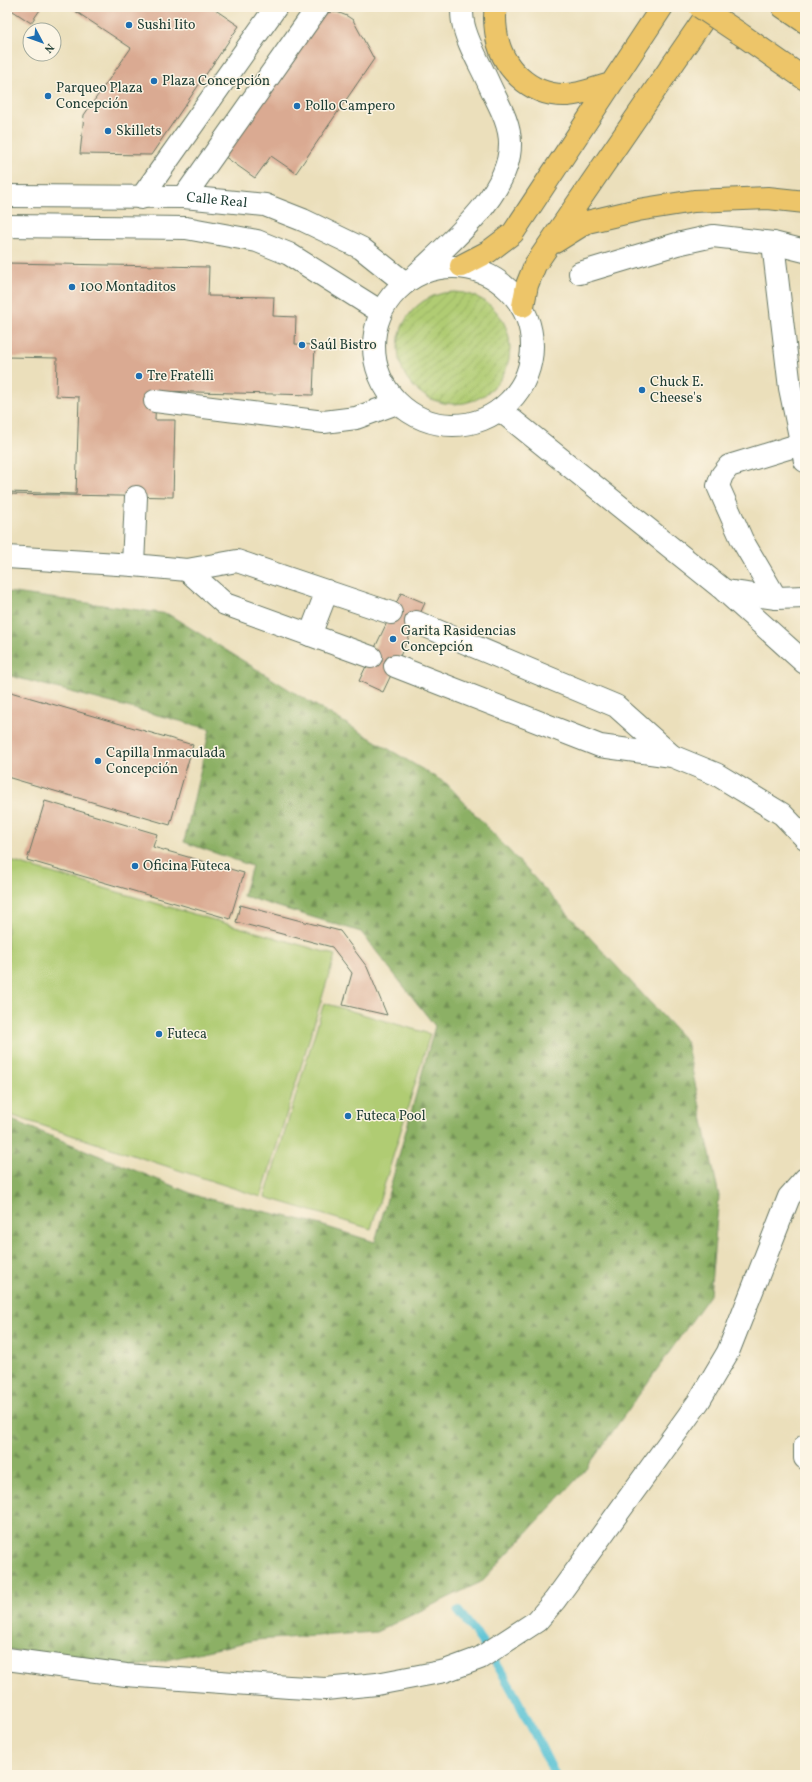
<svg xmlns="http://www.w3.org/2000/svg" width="812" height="1782" font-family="Vollkorn,serif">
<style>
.grass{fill:#b0cc73;stroke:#688454}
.forest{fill:url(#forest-firs);stroke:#56764c}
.garden{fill:url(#garden-furrows);stroke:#688454}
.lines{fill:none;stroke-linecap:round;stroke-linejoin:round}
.stream{stroke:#59c2d5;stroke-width:9}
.building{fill:#daaa92}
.minor-casing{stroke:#667663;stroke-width:24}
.highway-casing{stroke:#667663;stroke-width:24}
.minor{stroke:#fff;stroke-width:22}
.highway{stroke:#edc569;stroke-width:22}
.highway-bridge-casing{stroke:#667663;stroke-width:24;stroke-linecap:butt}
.highway-bridge{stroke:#edc569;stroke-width:22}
.poi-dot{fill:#1f6fb2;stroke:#fcf5e5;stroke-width:1.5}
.labels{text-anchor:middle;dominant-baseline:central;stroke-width:3;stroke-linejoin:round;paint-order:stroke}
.poi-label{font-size:14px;fill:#1f3d34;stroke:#fcf5e5;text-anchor:start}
.street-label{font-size:14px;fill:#1f3d34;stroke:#fcf5e5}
</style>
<defs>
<pattern id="forest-firs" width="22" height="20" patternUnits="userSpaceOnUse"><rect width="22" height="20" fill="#8cb065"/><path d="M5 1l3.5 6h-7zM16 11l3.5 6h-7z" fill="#729054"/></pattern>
<pattern id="garden-furrows" width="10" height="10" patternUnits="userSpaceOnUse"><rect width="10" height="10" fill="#b0cc73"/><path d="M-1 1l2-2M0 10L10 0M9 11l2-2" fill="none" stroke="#8fa75f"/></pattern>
</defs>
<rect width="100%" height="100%" fill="#fcf5e5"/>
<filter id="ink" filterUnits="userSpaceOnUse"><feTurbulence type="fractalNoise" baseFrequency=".025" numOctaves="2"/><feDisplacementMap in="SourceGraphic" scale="8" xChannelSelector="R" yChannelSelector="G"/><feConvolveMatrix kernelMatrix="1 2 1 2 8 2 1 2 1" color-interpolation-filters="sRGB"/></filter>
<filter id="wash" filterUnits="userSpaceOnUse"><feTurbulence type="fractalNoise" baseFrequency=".012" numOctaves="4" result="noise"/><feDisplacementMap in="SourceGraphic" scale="16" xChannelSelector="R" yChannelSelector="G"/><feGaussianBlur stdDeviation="0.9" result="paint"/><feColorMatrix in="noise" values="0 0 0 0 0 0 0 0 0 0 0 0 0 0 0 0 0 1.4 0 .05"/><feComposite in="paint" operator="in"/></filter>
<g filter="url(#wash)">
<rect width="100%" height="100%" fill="#ebdfbb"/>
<path class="grass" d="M7,860L335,955L261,1197L7,1114Z
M324,1003L430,1034L371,1229L265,1197Z"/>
<path class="forest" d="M7,592L168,614L290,690L447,784L686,1041L719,1196L710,1295L586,1469L481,1582L376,1632L255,1640L126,1669L7,1649V1118L200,1197L311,1222L375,1242L435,1026L361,932L243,896L252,866L184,842L210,729L7,675Z"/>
<path class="garden" d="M398 348a56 56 0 1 1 112 0a56 56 0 1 1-112 0Z"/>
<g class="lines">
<path class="stream" d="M458,1611C501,1661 526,1716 555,1775"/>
</g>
<g id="blocks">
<path class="building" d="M7,7H42L31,23Z
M69,7H211L239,26L151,155L80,154L84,115L131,48Z
M337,12L347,16L353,20L374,59L296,173L271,156L255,178L221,154L324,13Z
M7,263L209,267L208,296L274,297L273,316L296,317L295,344L315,345L313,395L156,391L155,420H175L173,497L7,494V492L76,494L79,397L56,396L57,358L7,357Z
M401,593L425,603L383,692L359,681Z
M7,691L193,745L170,825L7,777Z
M45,801L157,834L153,847L244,873L230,919L27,860Z
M240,905L340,931L367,967L387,1015L343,1005L352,973L332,947L236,922Z"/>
</g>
</g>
<g filter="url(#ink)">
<use href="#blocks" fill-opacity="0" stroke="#667663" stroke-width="1"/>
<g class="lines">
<defs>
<g id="minor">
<path id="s1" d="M7,196L184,197L265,205L303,220L361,248L405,283"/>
<path d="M184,197L318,7"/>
<path d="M141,198L276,7"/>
<path d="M7,226L186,228L257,241L289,254L381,312"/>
<path d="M773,243L790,388L805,461"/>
<circle cx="453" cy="346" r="79"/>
<path d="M580,273L677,244L713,236L773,243L805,251"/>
<path d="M417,274C450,242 511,193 510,143C510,122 497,102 489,84C481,66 466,41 463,22C462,17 462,12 462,7"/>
<path d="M155,401L324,422L356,418L397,403"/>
<path d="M500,410L725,591L805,663"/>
<path d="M7,557L133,565L187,570L237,561L391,613"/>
<path d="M133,565L136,497"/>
<path d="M187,570L225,604L371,657"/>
<path d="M725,591L776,598L805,597"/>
<path d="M776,598L742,540L718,486L722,475L729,466L801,444"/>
<path d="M416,622L616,706L672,756"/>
<path d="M310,635L327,591"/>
<path d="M395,666L600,746L672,756L716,774L782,814L805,838"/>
<path d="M805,1446V1458"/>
<path d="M7,1659L126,1675L289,1687L325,1689L377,1684L445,1671L480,1658L537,1621L555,1600L699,1401L728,1352L789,1197L805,1179"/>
</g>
<path id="highway" d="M496,7C494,16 495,23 496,31C500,67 530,96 566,95C579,95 598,87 611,84
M783,7L805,22
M739,33L805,79
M555,242L587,222L638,210L694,201L768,198L805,202
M461,266L488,252L513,233L662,7
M523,306L527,285L535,265L712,7"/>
</defs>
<use href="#minor" class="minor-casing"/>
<use href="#highway" class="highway-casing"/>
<use href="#minor" class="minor"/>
<use href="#highway" class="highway"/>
<defs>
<path id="highway-bridge" d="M700,7L739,33"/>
</defs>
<use href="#highway-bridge" class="highway-bridge-casing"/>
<use href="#highway-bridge" class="highway-bridge"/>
</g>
</g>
<g class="poi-dot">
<circle cx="129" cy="25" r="4"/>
<circle cx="154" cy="81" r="4"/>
<circle cx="48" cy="96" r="4"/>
<circle cx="297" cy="106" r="4"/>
<circle cx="108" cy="131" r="4"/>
<circle cx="72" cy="287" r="4"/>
<circle cx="302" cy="345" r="4"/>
<circle cx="139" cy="376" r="4"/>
<circle cx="642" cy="390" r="4"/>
<circle cx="393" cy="639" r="4"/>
<circle cx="98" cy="761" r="4"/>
<circle cx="135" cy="866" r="4"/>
<circle cx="159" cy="1034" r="4"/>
<circle cx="348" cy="1116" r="4"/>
</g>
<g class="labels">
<g class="poi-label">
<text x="137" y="25">Sushi Iito</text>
<text x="162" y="81">Plaza Concepción</text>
<text x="56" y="88">Parqueo Plaza<tspan x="56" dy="16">Concepción</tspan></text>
<text x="305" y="106">Pollo Campero</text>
<text x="116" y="131">Skillets</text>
<text x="80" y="287">100 Montaditos</text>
<text x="310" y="345">Saúl Bistro</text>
<text x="147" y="376">Tre Fratelli</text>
<text x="650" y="382">Chuck E.<tspan x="650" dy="16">Cheese's</tspan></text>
<text x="401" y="631">Garita Rasidencias<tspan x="401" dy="16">Concepción</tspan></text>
<text x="106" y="753">Capilla Inmaculada<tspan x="106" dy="16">Concepción</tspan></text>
<text x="143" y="866">Oficina Futeca</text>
<text x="167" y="1034">Futeca</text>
<text x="356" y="1116">Futeca Pool</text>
</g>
<g class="street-label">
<text stroke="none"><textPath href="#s1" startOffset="210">Calle Real</textPath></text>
</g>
</g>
<rect width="812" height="1782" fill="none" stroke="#fcf5e5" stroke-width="24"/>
<g transform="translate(42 42) rotate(131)"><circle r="19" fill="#fcf5e5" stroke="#a4ab9e"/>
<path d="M0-3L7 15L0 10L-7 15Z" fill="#1f6fb2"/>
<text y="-6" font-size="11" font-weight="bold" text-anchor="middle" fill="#1f3d34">N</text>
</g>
</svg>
